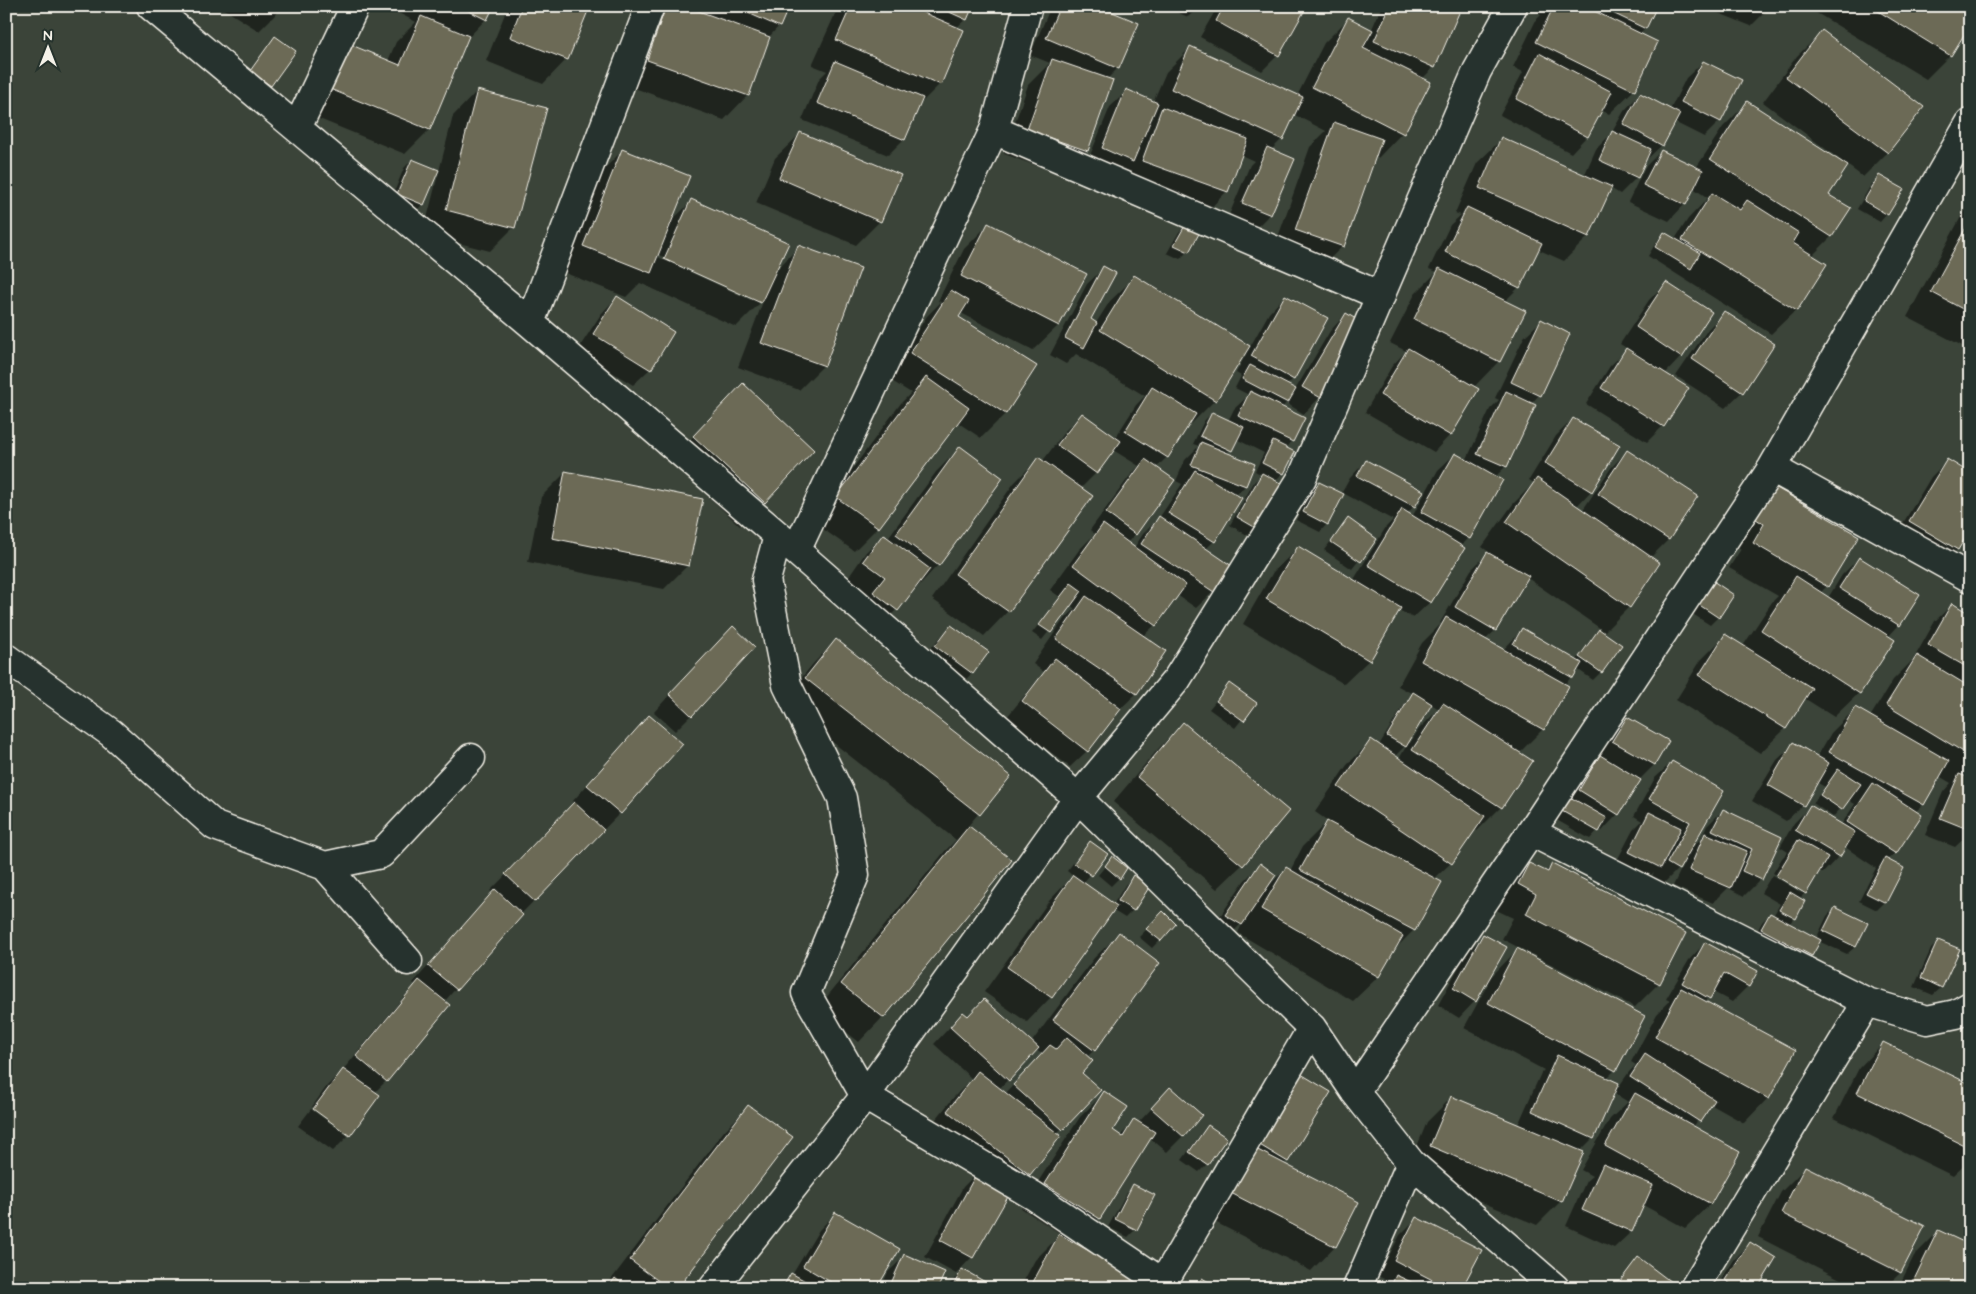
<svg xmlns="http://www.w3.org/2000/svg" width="1976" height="1294" font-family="'Architects Daughter',sans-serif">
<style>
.shadow{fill:#0007;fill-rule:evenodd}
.building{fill:#6c6a56;stroke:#f4f1e8}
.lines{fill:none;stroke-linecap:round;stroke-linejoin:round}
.minor-casing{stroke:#f4f1e8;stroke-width:31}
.minor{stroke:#26332d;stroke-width:28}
</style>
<rect width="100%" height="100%" fill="#3b4439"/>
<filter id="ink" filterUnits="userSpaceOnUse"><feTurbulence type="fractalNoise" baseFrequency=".02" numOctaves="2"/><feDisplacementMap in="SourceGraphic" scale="10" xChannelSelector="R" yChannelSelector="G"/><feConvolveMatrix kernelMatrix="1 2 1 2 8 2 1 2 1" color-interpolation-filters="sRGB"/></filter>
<g filter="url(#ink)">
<path class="shadow" d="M219,6H284L259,31Z
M385,6H493L486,19L467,39L429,130L405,154L307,114L325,70L388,61L396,42L416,22Z
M508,6H588L567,59L543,84L486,61Z
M653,6H788L779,26L769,37L748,95L724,120L623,84Z
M841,6H905L911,9L912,6H971L966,19L956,28L940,84L918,106L904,139L888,155L802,120L819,79L827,71L812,65L836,12Z
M1054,6H1094L1118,68L1107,79L1087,150L1063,175L1004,154L1028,85L1050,63L1030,55L1049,11Z
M1169,6H1199L1188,17L1168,8Z
M1218,6H1305L1278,55L1262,71L1200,37Z
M1382,6H1461L1434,67L1422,79L1429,83L1402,133L1378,158L1375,156L1343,246L1318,270L1272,254L1310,147L1326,131L1295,115L1282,139L1271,150L1270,214L1253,231L1227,220L1250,165L1254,161L1241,155L1227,191L1203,216L1118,185L1125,168L1115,177L1086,165L1110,107L1127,91L1153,102L1166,72L1191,47L1297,96L1324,43L1348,19L1371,31ZM1151,115L1154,117L1148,123Z
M1524,6H1656L1645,29L1639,35L1634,90L1609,114L1601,110L1587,136L1571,153L1500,115L1523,72L1513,67L1536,20L1541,15Z
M1701,6H1771L1751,26Z
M1805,6H1970L1950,55L1926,79Z
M1822,32L1888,152L1863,177L1763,102L1797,56Z
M276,38L270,85L262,93L243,80L268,46Z
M1703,62L1720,121L1704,137L1674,122L1662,145L1645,161L1637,177L1620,194L1610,188L1588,237L1564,261L1537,249L1519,287L1504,302L1499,361L1474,387L1450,435L1434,452L1365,412L1392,366L1406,351L1390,343L1415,294L1437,272L1429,269L1450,225L1461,215L1455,213L1477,163L1502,139L1584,176L1596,149L1611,134L1624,111L1640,94L1670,110L1686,78Z
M477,91L514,227L490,251L423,234L453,116Z
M1747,103L1827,195L1849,209L1831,237L1812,256L1796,310L1771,334L1648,256L1657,241L1665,234L1675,239L1688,219L1708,198L1693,188L1685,204L1669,221L1628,202L1645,167L1661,151L1696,168L1723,127Z
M800,134L880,221L856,245L756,203L775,158Z
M623,150L670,222L692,201L776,270L799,247L860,269L823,366L799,390L738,367L764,299L736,327L640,283L626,297L560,271L598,175ZM659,255L751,297V300L658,257Z
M412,160L423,204L415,212L390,202L404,168Z
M1879,177L1887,214L1880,222L1857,209L1871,185Z
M1970,207V350L1907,317L1963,213Z
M1187,224L1199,230L1188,251L1180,259L1167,253L1179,232Z
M988,225L1085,275L1058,326L1033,350L961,313L957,317L1035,367L1005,414L981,438L957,422L878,527L854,551L813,522L901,403L911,393L887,378L927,316L941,302L938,301L964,249Z
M1104,268L1090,320L1096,323L1110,301L1135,277L1250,347L1269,313L1285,296L1293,379L1287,385L1295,390L1330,331L1346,314L1320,397L1304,414L1286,403L1282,408L1303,418L1292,441L1285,448L1283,473L1275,481L1255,527L1247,535L1230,525L1254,482L1262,475L1255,471L1264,453L1236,439L1227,454L1253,465L1245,486L1235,496L1240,499L1214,541L1206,549L1231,566L1213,592L1196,608L1177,595L1155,625L1143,636L1165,651L1136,694L1116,713L1087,751L1070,767L1006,718L1044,672L1033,664L1062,622L1075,609L1070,605L1042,640L1032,633L1060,597L1050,590L1079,550L1095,534L1090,530L1129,477L1139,466L1113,450L1096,473L1080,489L1091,496L1008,611L984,636L932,599L1014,483L1038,459L1042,462L1065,431L1082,414L1115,438L1136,405L1145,396L1076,354L1066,364L1050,355L1087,284ZM1244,353L1246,354L1236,373L1241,376L1235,388L1249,395L1234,409L1228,421L1212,413L1204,421L1193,444L1199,446L1185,460L1176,481L1182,484L1159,518L1143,534L1134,548L1127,543L1135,534L1156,468L1167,457L1189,423L1191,424L1215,400Z
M1666,283L1681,357L1665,374L1663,426L1647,442L1586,404L1610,366L1628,349L1620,344L1649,300Z
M617,297L650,369L633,385L577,351L601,314Z
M1724,313L1742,392L1725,408L1676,376L1708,329Z
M1541,321L1539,395L1531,404L1506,466L1495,477L1469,538L1461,546L1430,602L1413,618L1399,610L1369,660L1344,684L1243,624L1273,572L1298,548L1353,581L1386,527L1393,520L1343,493L1327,524L1320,532L1296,520L1311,491L1319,483L1341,494L1350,478L1366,461L1414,506L1407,514L1412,517L1438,470L1455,454L1466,461L1490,409L1499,400L1495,398L1524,337Z
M719,409L812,450L740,526L670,461Z
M1573,419L1591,491L1576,507L1582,511L1611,468L1627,451L1696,497L1668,540L1650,558L1629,607L1603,633L1620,645L1601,672L1593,680L1577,669L1565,685L1543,729L1519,753L1501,807L1477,831L1474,829L1451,863L1434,879L1414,930L1392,952L1378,977L1353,1001L1238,933L1243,922L1224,941L1210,931L1244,881L1260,865L1269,885L1286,869L1290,871L1303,846L1328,821L1315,812L1347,765L1372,740L1379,745L1406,702L1413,694L1398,686L1422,643L1441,624L1440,623L1471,570L1489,552L1482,547L1513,504L1534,483L1529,480L1556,436ZM1526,577L1601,629L1592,638L1576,661L1522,630L1503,650L1485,640L1496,630ZM1431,704L1439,709L1419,729L1410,743L1408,742ZM1408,743L1399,759L1395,756Z
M960,448L938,565L881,626L858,609L869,594L848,578L866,552L883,536L887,539L936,472Z
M1947,461L1970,528L1957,550L1940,566L1894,538L1931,477Z
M566,472L688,565L664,589L528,562L541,497Z
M1775,489L1827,586L1820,593L1828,598L1842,575L1859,558L1899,625L1888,637L1859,693L1834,717L1804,698L1785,729L1760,753L1676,700L1701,660L1726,635L1743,646L1772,602L1778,596L1729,568L1741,549L1732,544Z
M1348,520L1376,539L1352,569L1324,550Z
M1970,540V587L1950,576Z
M1705,591L1732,595L1718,617L1710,625L1691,613Z
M1952,605L1970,615V833L1955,847L1925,835L1943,792L1951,783L1939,776L1923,805L1915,812L1920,816L1895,853L1887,860L1885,902L1877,910L1859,901L1876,868L1845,847L1839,856L1823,873L1819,870L1805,893L1799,899L1794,918L1789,924L1816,939L1827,916L1835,908L1866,923L1855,947L1847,954L1818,941L1811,955L1803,963L1754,937L1762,922L1770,914L1773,916L1780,904L1761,893L1772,875L1802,893V890L1773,873L1782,858L1788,852L1780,847L1794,823L1810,807L1841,825L1855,804L1848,800L1833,817L1813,803L1825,787L1816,782L1803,805L1786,821L1752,801L1777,760L1794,744L1817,757L1831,733L1855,709L1870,717L1893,680L1913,660L1935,621Z
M951,626L987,653L972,673L956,690L919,663L935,643Z
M836,640L1009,777L968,826L1010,860L883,1017L859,1042L817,1009L945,851L956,840L782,702L812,665Z
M716,644L691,715L675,731L654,712Z
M1229,685L1255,703L1235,728L1209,709Z
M649,716L620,813L521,914L444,1002L386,1081L374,1093L378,1096L349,1136V1133L312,1107L327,1086L342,1071L403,998L415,985L413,983L493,893L490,891L575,804L572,802Z
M1627,718L1668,741L1654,765L1639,780L1618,814L1602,831L1599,829L1590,839L1553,818L1584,773L1598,759L1611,735Z
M1183,724L1288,811L1242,865L1217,889L1113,802L1159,748Z
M1672,762L1723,791L1690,849L1701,839L1707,826L1723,810L1781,838L1761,879L1744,896L1728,888L1713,903L1673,886L1684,863L1682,862L1678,869L1662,885L1651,879L1654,872L1643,883L1613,868L1633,830L1642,821L1634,816L1655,778Z
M1090,842L1107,855L1083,883L1113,905L1125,885L1133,877V910L1125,918L1112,910L1051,997L1027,1022L984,992L1049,901L1073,876L1067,871Z
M1112,858L1119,878L1111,886L1098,875Z
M1529,864L1545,872L1553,865L1659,983L1635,1007L1502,939L1513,918L1494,909L1505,889Z
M1155,921L1175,924L1152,948L1139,937Z
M1119,934L1094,1050L1087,1057L1080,1073L1099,1090L1057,1134L1029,1174L1006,1198L972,1257L956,1274L925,1257L963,1187L975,1175L923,1135L954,1097L972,1079L934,1044L963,1013L967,1017L1031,1043L1094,958ZM1036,1050L1042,1054L1005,1094L999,1089Z
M1484,936L1490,978L1517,950L1615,1070L1606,1079L1615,1092L1629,1072L1636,1065L1631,1062L1657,1014L1670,1001L1666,999L1689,960L1705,943L1748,986L1732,1002L1713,992L1705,1002L1768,1098L1744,1123L1710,1104L1693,1127L1738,1153L1710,1204L1685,1228L1643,1205L1631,1232L1614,1248L1566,1226L1586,1181L1592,1176L1581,1170L1610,1119L1628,1102L1614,1093L1593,1138L1580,1151L1561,1201L1537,1225L1407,1171L1427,1122L1452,1097L1518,1125L1541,1073L1544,1070L1464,1028L1488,984L1486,983L1475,1001L1459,1018L1438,1005L1467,952Z
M1939,941L1958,950L1941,988L1933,995L1914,987L1931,949Z
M1883,1043L1970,1086V1160L1953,1176L1834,1118L1859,1068Z
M1170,1089L1183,1136L1167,1152L1150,1138L1099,1218L1073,1243L1142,1288H1020L1035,1260L1061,1234L1021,1208L1080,1117L1104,1093L1112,1131L1120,1136L1135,1121L1138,1123Z
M1329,1092L1284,1165L1335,1246L1311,1271L1203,1216L1251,1147Z
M749,1106L677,1288H607L609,1286L607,1285L724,1131Z
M311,1109L348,1136L333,1151L298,1126Z
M1208,1127L1207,1164L1199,1172L1182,1160L1200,1135Z
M1806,1167L1923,1227L1900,1273L1885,1288H1858L1758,1237L1781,1192Z
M1134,1186L1136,1229L1128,1237L1108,1227L1126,1194Z
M836,1213L875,1288H778L791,1274L792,1275L819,1230Z
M1416,1219L1461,1288H1385L1390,1282L1378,1276L1400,1235Z
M1938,1232L1970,1288H1898L1914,1256Z
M1750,1243L1756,1288H1716L1734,1260Z
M905,1256L936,1288H881L888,1272Z
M1639,1259L1665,1288H1613Z
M962,1271L993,1288H946Z"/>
<path class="building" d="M459,6H494L487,20Z
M522,6H590L568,60L510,37Z
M666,6H685L770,37L749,96L647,60Z
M732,6H789L780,27Z
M851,6H908L964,30L941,85L836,40Z
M936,6H973L967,20Z
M1060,6H1098L1139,23L1119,69L1046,38Z
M1224,6H1307L1279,56L1216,21Z
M1390,6H1462L1435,68L1374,41Z
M1554,6H1584L1658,42L1635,91L1536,42Z
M1598,6H1657L1646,29Z
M1870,6H1970V25L1951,56Z
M421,16L469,36L430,130L330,89L349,44L400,65Z
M1348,17L1373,30L1363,48L1431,82L1404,134L1312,87Z
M1822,30L1924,107L1888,153L1786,77Z
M275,36L296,51L271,86L250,71Z
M1190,46L1303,97L1283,140L1171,89Z
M1539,53L1612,92L1588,137L1516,99Z
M1052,59L1113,80L1088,151L1027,130Z
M835,61L923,98L905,140L817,103Z
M1703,61L1742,80L1721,122L1681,102Z
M1126,89L1158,103L1133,162L1102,148Z
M477,90L547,108L515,228L446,210Z
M1640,93L1680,114L1663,146L1623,124Z
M1747,101L1848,166L1829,195L1851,208L1832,237L1710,159Z
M1162,107L1248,139L1228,192L1142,161Z
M1334,122L1382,139L1344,247L1295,230Z
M1612,131L1651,149L1638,178L1599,160Z
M800,132L901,175L881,222L779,178Z
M1501,137L1612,187L1589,237L1479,188Z
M1267,147L1295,159L1271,215L1242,203Z
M622,149L690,176L651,273L583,246Z
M1661,150L1703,170L1686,205L1643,185Z
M412,159L439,170L424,205L397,194Z
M1879,175L1904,189L1888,215L1864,201Z
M1712,193L1740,210L1747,200L1799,233L1793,243L1827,264L1797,311L1682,240Z
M691,199L789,243L761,303L664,259Z
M1467,207L1542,243L1520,288L1445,252Z
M1970,220V313L1931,292Z
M1187,222L1201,230L1189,252L1174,245Z
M988,223L1087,274L1059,326L961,276Z
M1664,232L1700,253L1691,269L1655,247Z
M798,245L861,268L825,366L761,343Z
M1103,266L1116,273L1091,319L1097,323L1084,348L1065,338Z
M1439,268L1526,311L1500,362L1414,319Z
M1134,275L1250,346L1216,401L1100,330Z
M1666,282L1712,312L1682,358L1636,327Z
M951,290L969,301L959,317L1037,366L1006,414L910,353Z
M1285,295L1328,318L1294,380L1251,356Z
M617,296L674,332L651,370L593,334Z
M1724,311L1775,344L1743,393L1692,359Z
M1346,313L1364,324L1321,398L1302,387Z
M1541,319L1570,334L1541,396L1511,382Z
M1408,348L1479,389L1451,436L1380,395Z
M1626,348L1689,388L1664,427L1601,388Z
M1250,365L1296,389L1288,403L1242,379Z
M926,377L969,408L879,528L836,497Z
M743,383L814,450L765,503L693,436Z
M1152,387L1196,414L1168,458L1125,431Z
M1250,391L1305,418L1293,442L1238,416Z
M1506,391L1536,405L1507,467L1477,454Z
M1212,412L1244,427L1232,451L1200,436Z
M1082,413L1121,441L1097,474L1057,445Z
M1573,418L1620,445L1592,492L1545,463Z
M1273,441L1295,452L1284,474L1262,463Z
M1201,442L1255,464L1246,486L1191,465Z
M960,446L1003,478L939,566L896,534Z
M1627,450L1698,496L1669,540L1598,494Z
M1455,453L1503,480L1470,539L1421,512Z
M1038,457L1093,496L1009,612L955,574Z
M1145,459L1175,480L1136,535L1106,513Z
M1947,459L1970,473V530L1958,550L1909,521Z
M1366,460L1424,491L1415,507L1357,476Z
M1195,470L1242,498L1215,542L1168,513Z
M565,471L703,499L689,566L552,538Z
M1262,473L1282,484L1256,528L1237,517Z
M1537,478L1660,563L1630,608L1506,522Z
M1319,482L1344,494L1328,525L1303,512Z
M1775,487L1859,536L1828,587L1753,543L1764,524L1756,519Z
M1402,509L1465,548L1431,603L1368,565Z
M1159,516L1232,566L1214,592L1141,544Z
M1348,518L1377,539L1361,562L1331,542Z
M1103,524L1186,585L1156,626L1073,565Z
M883,534L930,569L898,611L873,592L885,577L863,561Z
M1298,546L1401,608L1370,661L1266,599Z
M1487,552L1529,576L1496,631L1455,607Z
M1859,557L1920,595L1900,626L1839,588Z
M1796,576L1895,640L1860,694L1761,630Z
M1713,581L1734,595L1719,618L1698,604Z
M1071,583L1082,591L1051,633L1039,625Z
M1086,596L1166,651L1137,694L1056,639Z
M1952,603L1970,614V669L1928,645Z
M1446,617L1569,686L1544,730L1421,661Z
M951,625L989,652L973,674L935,646Z
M733,626L755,647L692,716L669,694Z
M1522,628L1582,663L1573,678L1513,644Z
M1599,629L1622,645L1602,673L1579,657Z
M1725,634L1812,688L1786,729L1699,675Z
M836,639L1011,776L980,815L805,678Z
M1917,655L1970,687V756L1886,705Z
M1055,658L1121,709L1088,752L1022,701Z
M1229,683L1257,703L1244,721L1216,701Z
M1413,692L1432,704L1406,747L1387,736Z
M1443,703L1533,761L1502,808L1412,750Z
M1855,707L1949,761L1924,805L1829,752Z
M649,715L683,744L621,814L587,785Z
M1627,717L1669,741L1655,765L1612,741Z
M1183,722L1289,811L1243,866L1137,777Z
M1371,739L1485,816L1452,864L1338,787Z
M1793,742L1829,763L1804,806L1768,785Z
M1600,755L1641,780L1619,815L1579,790Z
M1672,761L1724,791L1679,870L1667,863L1690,822L1649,799Z
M1838,769L1861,784L1842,810L1820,795Z
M1959,774L1970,778V830L1940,818Z
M1873,783L1922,815L1896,854L1847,822Z
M1568,796L1607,818L1599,832L1560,810Z
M574,802L604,830L535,902L505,874Z
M1810,805L1855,832L1840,857L1795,830Z
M1723,809L1782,837L1762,880L1742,871L1752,849L1712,830Z
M1649,812L1681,828L1661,868L1629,852Z
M1327,821L1442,882L1415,931L1300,870Z
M969,826L1012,860L884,1018L841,984Z
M1705,833L1747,851L1731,888L1689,870Z
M1798,840L1828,857L1806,894L1776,876Z
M1090,841L1108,854L1092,876L1074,863Z
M1112,856L1127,868L1120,879L1105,866Z
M1885,858L1904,868L1886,903L1866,893Z
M1260,863L1276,875L1242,925L1225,915Z
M1529,863L1548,872L1552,863L1686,933L1660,984L1526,914L1536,894L1518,884Z
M1286,867L1403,936L1379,977L1261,909Z
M1073,875L1117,906L1052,998L1007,967Z
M1133,875L1150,886L1134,911L1118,901Z
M495,889L523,915L457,990L428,966Z
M1790,892L1805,901L1796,919L1779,910Z
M1835,907L1868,923L1856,947L1823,931Z
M1163,911L1176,924L1161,941L1146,929Z
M1770,913L1821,940L1812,956L1761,929Z
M1119,932L1160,963L1095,1051L1053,1020Z
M1483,934L1507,947L1476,1002L1453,988Z
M1938,940L1960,949L1942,988L1921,978Z
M1705,942L1758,971L1749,987L1724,973L1710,999L1682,983Z
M1517,948L1645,1016L1616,1071L1488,1003Z
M419,980L450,1005L387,1082L356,1056Z
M1681,988L1796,1050L1769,1099L1655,1037Z
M984,999L1039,1048L1009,1081L950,1027L963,1012L968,1016Z
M1067,1037L1093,1061L1082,1073L1101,1090L1063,1130L1013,1085L1050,1045L1056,1049Z
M1883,1042L1970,1084V1148L1857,1093Z
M1645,1054L1715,1100L1700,1122L1630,1077Z
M1557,1055L1619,1083L1594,1139L1532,1111Z
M343,1069L380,1095L350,1136L313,1109Z
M978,1071L1061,1136L1030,1175L947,1111Z
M1301,1074L1331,1092L1288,1162L1258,1144Z
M1170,1087L1202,1115L1184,1137L1151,1108Z
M1104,1091L1128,1107L1113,1130L1123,1137L1134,1119L1155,1132L1100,1219L1045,1184Z
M1635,1093L1740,1152L1711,1204L1605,1146Z
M1451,1096L1584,1152L1562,1202L1430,1146Z
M748,1105L793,1137L678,1288H668L630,1260Z
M1208,1125L1227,1138L1208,1165L1189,1152Z
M1250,1146L1359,1202L1336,1247L1227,1191Z
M1603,1164L1653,1185L1632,1232L1582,1210Z
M1805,1166L1925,1226L1901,1273L1781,1213Z
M979,1169L1013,1188L973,1258L940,1240Z
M1133,1184L1155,1195L1137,1230L1115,1219Z
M835,1212L900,1249L877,1288H841L803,1266Z
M1416,1217L1482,1250L1462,1288H1448L1394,1260Z
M1938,1230L1970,1245V1288H1910Z
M1059,1234L1146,1283L1143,1288H1039L1032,1284Z
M1750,1242L1776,1258L1758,1288H1737L1725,1280Z
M904,1254L945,1272L938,1288H889Z
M1638,1257L1671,1282L1667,1288H1628L1620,1281Z
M962,1269L996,1288H952Z
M791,1273L818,1288H782Z
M1396,1275L1424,1288H1390Z
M615,1278L627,1288H608Z
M1202,1278L1219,1288H1196Z"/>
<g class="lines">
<defs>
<path id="minor" d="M151,6L530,323L796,551L1078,798L1312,1028L1355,1092L1411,1163L1555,1288
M297,128L355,6
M994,130L1381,296
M530,323L650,6
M1772,468L1970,578
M778,536L766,580L787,685L842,798L855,875L806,993L865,1096L1034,1196L1163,1283
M796,551L994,130L1028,6
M6,658L111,733L215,826L325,866L408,961
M1531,832L1867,1002L1927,1020L1956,1014L1970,1006
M325,866L381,854L471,758
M1355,1092L1531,832L1772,468L1970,123
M713,1288L865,1096L1078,798L1177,679L1302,478L1477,71L1513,6
M1160,1288L1312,1028
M1357,1288L1411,1163
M1694,1288L1867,1002"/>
</defs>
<use href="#minor" class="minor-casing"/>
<use href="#minor" class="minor"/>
</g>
</g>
<rect width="1976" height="1294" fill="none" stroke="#26332d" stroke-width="25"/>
<rect x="12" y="12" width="1951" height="1269" fill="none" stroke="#f4f1e8" stroke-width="2" filter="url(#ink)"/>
<g transform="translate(48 48)" stroke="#26332d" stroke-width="4" paint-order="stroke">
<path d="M0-4L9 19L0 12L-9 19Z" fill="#f4f1e8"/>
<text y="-8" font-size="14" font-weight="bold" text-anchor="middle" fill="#f4f1e8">N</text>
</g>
</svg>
